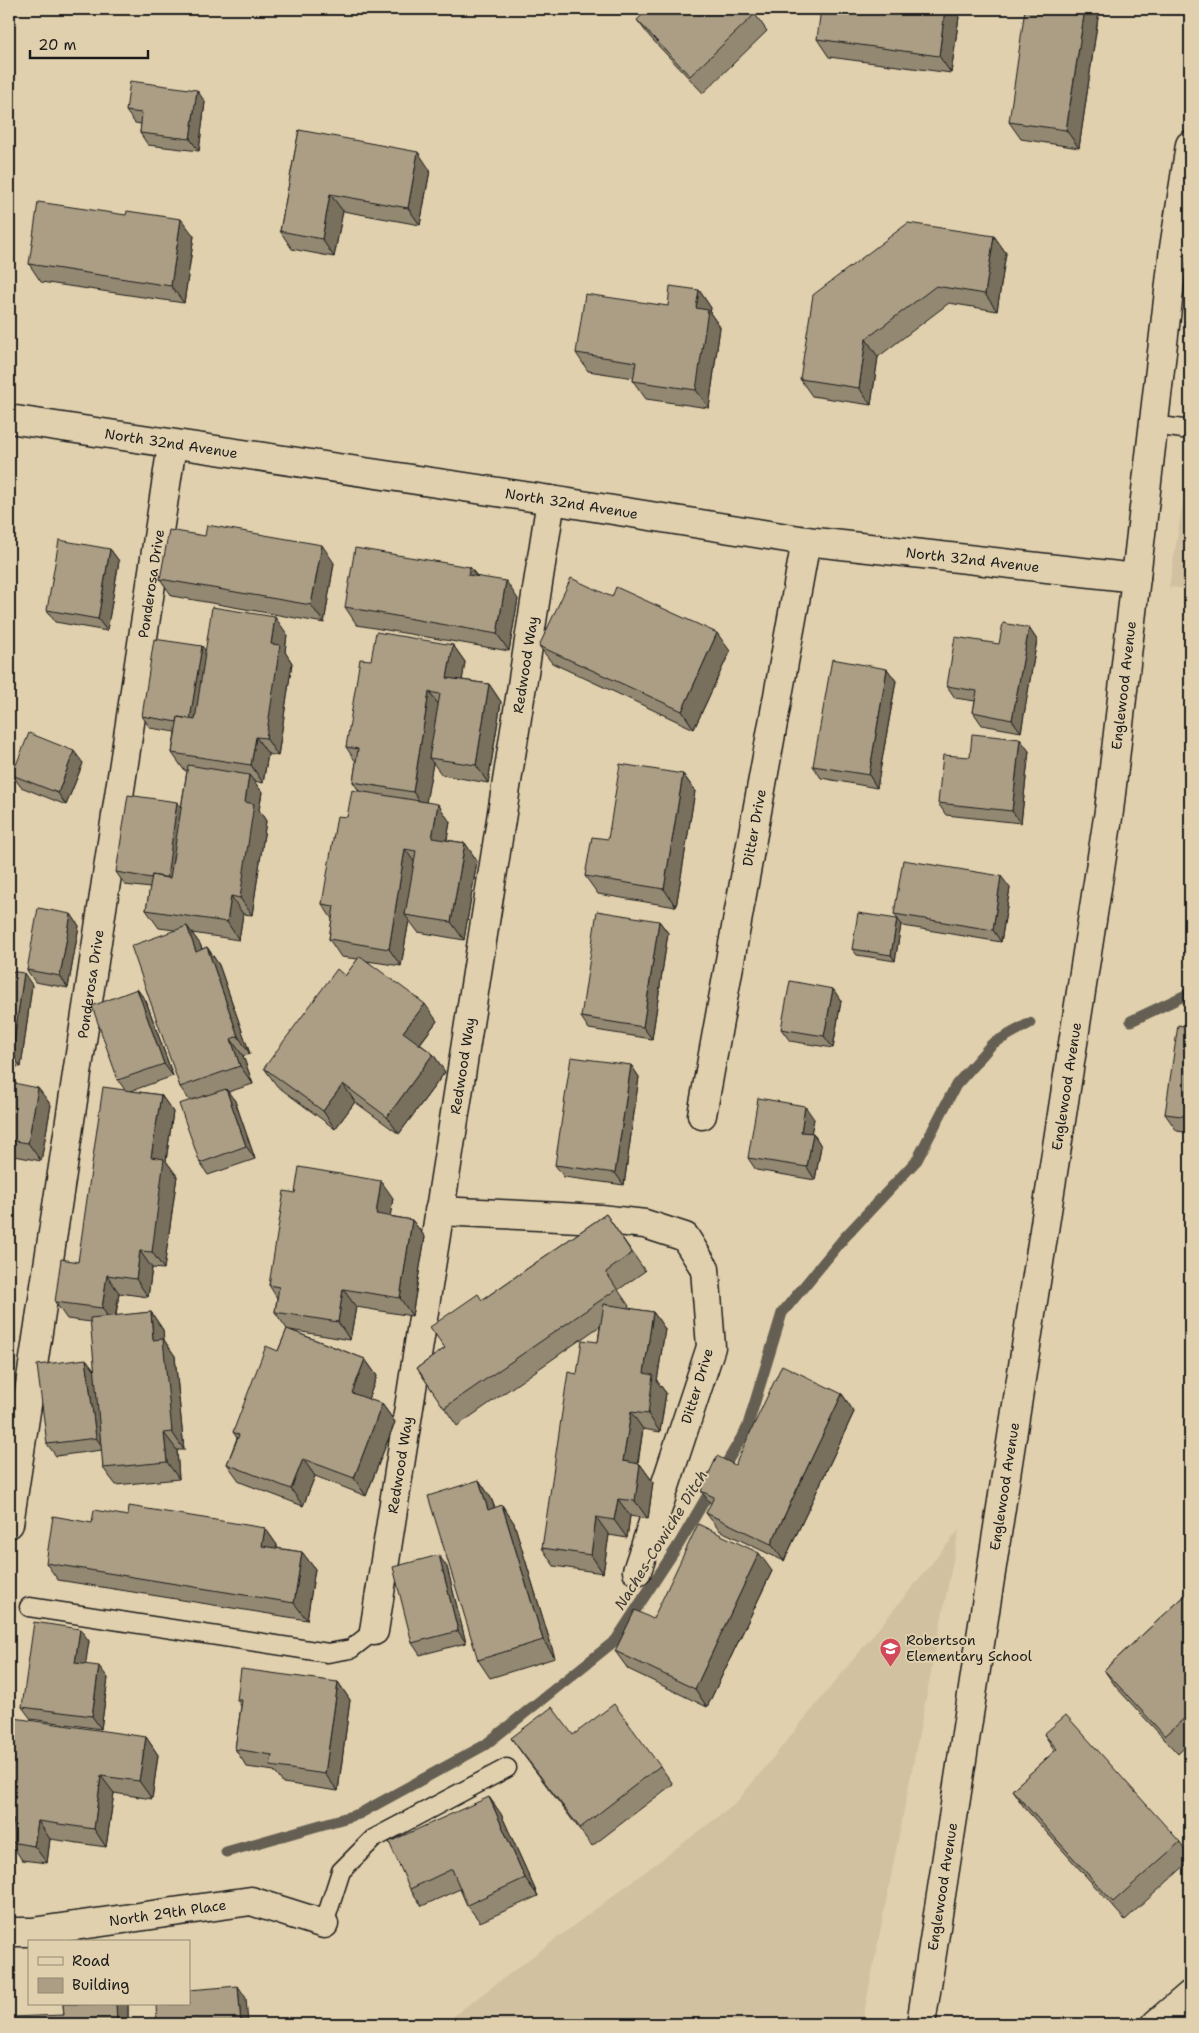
<svg xmlns="http://www.w3.org/2000/svg" width="1199" height="2033" font-family="'Shantell Sans',sans-serif">
<style>
.built{fill:#d1c1a1}
.lines{fill:none;stroke-linecap:round;stroke-linejoin:round}
.stream{stroke:#655f52;stroke-width:11}
.lane-casing{stroke:#1c1c1c;stroke-width:21}
.street-casing{stroke:#1c1c1c;stroke-width:31}
.secondary-casing{stroke:#1c1c1c;stroke-width:31}
.lane{stroke:#e1d0ad;stroke-width:18}
.street{stroke:#e1d0ad;stroke-width:28}
.secondary{stroke:#e1d0ad;stroke-width:28}
.wall{fill:#938872;stroke:#1c1c1c}
.shaded-wall{fill:#786f5d;stroke:#1c1c1c}
.building{fill:#ab9e85;stroke:#1c1c1c}
.labels{text-anchor:middle;dominant-baseline:central;stroke-width:4;stroke-linejoin:round;paint-order:stroke}
.street-label{font-size:14px;fill:#1c1c1c;stroke:#e1d0ad}
.poi-label{font-size:14px;fill:#1c1c1c;stroke:#e1d0ad;text-anchor:start}
.water-label{font-size:15px;font-style:italic;fill:#403d37;stroke:#e1d0ad}
</style>
<rect width="100%" height="100%" fill="#e1d0ad"/>
<filter id="ink" filterUnits="userSpaceOnUse"><feTurbulence type="fractalNoise" baseFrequency=".02" numOctaves="2"/><feDisplacementMap in="SourceGraphic" scale="10" xChannelSelector="R" yChannelSelector="G"/><feConvolveMatrix kernelMatrix="1 2 1 2 8 2 1 2 1" color-interpolation-filters="sRGB"/></filter>
<g filter="url(#ink)">
<path class="built" d="M1190,459V589L1169,587Z
M959,1530L862,2024H443L735,1804Z"/>
<g class="lines">
<path class="stream" d="M1131,1021L1190,993
M226,1852L359,1814L485,1745L616,1640L679,1544L747,1428L782,1313L844,1238L917,1160L956,1085L992,1044L1030,1023"/>
<defs>
<path id="lane" d="M1154,425L1190,430
M29,1607L328,1653L351,1649L374,1631
M324,1924L341,1871L373,1839L507,1768"/>
<g id="street">
<path id="s1" d="M9,419L551,500L806,541L1136,578"/>
<path id="s2" d="M702,1115L806,541"/>
<path d="M439,1211L600,1219L645,1224L685,1237L705,1269L711,1347L637,1571"/>
<path id="s3" d="M9,1524L172,445"/>
<path id="s4" d="M374,1631L551,500"/>
<path id="s5" d="M9,1932H32L251,1901L324,1924"/>
</g>
<g id="secondary">
<path id="s6" d="M921,2024L1109,811L1174,248L1190,145"/>
<path d="M1156,2024L1190,1995"/>
</g>
</defs>
<use href="#lane" class="lane-casing"/>
<use href="#street" class="street-casing"/>
<use href="#secondary" class="secondary-casing"/>
<use href="#lane" class="lane"/>
<use href="#street" class="street"/>
<use href="#secondary" class="secondary"/>
</g>
<path class="wall" d="M1099,11L1079,148L1021,139L1009,122Z
M755,14L767,31L703,93L650,37L637,20Z
M959,17L951,73L829,57L817,39Z
M205,102L199,151L148,145L140,133L141,124L135,123L126,111Z
M299,130L430,170L420,225L343,211L334,257L292,249L280,231Z
M194,236L184,303L41,282L29,264Z
M994,236L1006,253L997,311L949,303L878,357L871,405L812,396L800,379Z
M699,290L711,308L710,313L720,327L709,408L646,399L633,381L634,378L588,371L576,353Z
M110,549L119,561L107,631L55,622L47,610Z
M334,563L324,623L172,596L160,579Z
M470,567L477,576L518,599L509,651L357,625L345,607Z
M1029,628L1037,640L1021,732L982,725L973,712L975,701L955,698L947,686L999,644Z
M287,634L285,652L292,663L278,756L268,754L263,783L254,781L262,792L259,810L266,821L252,915L243,914L239,940L192,933L200,944L202,949L207,947L219,965L250,1054L243,1056L253,1084L228,1092L235,1101L255,1159L208,1175L200,1163L190,1101L180,1087L175,930L159,928L146,910L150,888L125,885L116,872L181,808L187,771L184,770L172,753L175,732L150,728L142,716L205,651Z
M453,645L465,662L462,680L489,684L501,702L488,783L442,775L433,763L426,802L450,822L447,840L465,843L477,861L464,940L418,932L409,920L401,966L367,961L437,1021L420,1044L433,1054L445,1072L399,1134L355,1102L335,1129L277,1086L264,1068L345,976L358,959L341,957L329,939L332,919L322,904L347,817L359,791L353,782L356,762L346,747L371,660Z
M539,646L730,651L694,729L552,663Z
M887,669L896,681L877,788L821,778L813,766Z
M1029,751L1021,823L946,815L938,803L970,757Z
M83,763L66,805L21,787L12,775Z
M683,774L695,791L676,907L598,894L585,876L608,839Z
M1010,888L1001,942L903,926L894,914Z
M71,914L79,926L68,988L35,982L27,970Z
M659,921L668,933L652,1039L589,1029L581,1017Z
M901,925L895,961L857,955L852,949Z
M9,971L32,985L21,1067L9,1066Z
M137,989L146,1001L173,1076L131,1091L161,1095L173,1112L166,1161L177,1176L164,1269L152,1268L148,1297L119,1293L116,1316L151,1312L163,1330L164,1340L175,1356L184,1450H177L179,1479L116,1485L103,1468L102,1450L56,1456L47,1444L86,1359L95,1371L91,1322L67,1319L55,1302L78,1262L125,1090L118,1080Z
M833,989L841,1001L833,1048L790,1041L781,1029Z
M1190,1027V1133L1177,1131L1165,1114Z
M631,1065L639,1077L624,1185L564,1177L555,1165Z
M9,1082L51,1105L41,1161L9,1155Z
M814,1119L811,1133H813L821,1146L815,1180L756,1170L748,1158Z
M295,1193L393,1198L390,1216L412,1220L425,1237L412,1316L356,1307L350,1340L290,1330L365,1359L377,1376L368,1399L382,1404L395,1422L366,1496L315,1476L303,1506L240,1482L227,1464L237,1438L233,1432L278,1351L287,1329L275,1312L277,1298L269,1285Z
M606,1214L645,1271L618,1290L629,1306L627,1308L653,1312L665,1329L657,1381L666,1393L660,1432L643,1429L638,1464H640L653,1482L648,1519L630,1516L627,1538L609,1535L603,1573L554,1566L542,1548L577,1374L598,1342L600,1326L457,1426L417,1368L445,1348L482,1300Z
M842,1394L854,1412L784,1561L719,1530L706,1513L711,1504L701,1491L735,1465Z
M479,1480L491,1498L495,1508L502,1505L514,1523L555,1658L490,1678L478,1660Z
M128,1516L265,1528L277,1545V1548L302,1552L315,1569L307,1620L58,1580L46,1563Z
M447,1567L466,1643L420,1655L412,1643Z
M772,1571L707,1707L628,1669L615,1651L653,1619Z
M1190,1591V1742L1178,1754L1116,1687L1104,1670Z
M80,1629L89,1641L85,1664L108,1678L101,1729L31,1719L22,1707Z
M338,1682L350,1700L338,1791L283,1783L274,1771L247,1767L235,1749L241,1706L237,1700Z
M1044,1734L1180,1842L1190,1857V1861L1125,1920L1024,1807L1012,1790L1055,1751Z
M573,1735L660,1766L673,1784L592,1846L524,1756L511,1738Z
M146,1737L158,1755L152,1799L114,1793L106,1847L50,1839L47,1863L22,1860L10,1842L11,1834L9,1831V1751Z
M489,1797L501,1814L538,1896L480,1922L467,1905L460,1889L422,1906L410,1889Z
M63,2004H128V2024H11L64,2015Z"/>
<path class="shaded-wall" d="M945,9H953L959,17L951,73L939,56Z
M1085,9H1098L1099,11L1079,148L1066,130Z
M197,90L205,102L199,151L190,139Z
M418,152L430,170L420,225L408,208Z
M330,194L343,211L334,257L322,239Z
M181,219L194,236L184,303L171,286Z
M994,236L1006,253L997,311L985,294Z
M699,290L711,308L710,313L720,327L709,408L696,390V308Z
M866,339L878,357L871,405L859,388Z
M322,545L334,563L324,623L311,605Z
M110,549L119,561L107,631L98,619Z
M470,567L482,585L468,575Z
M506,581L518,599L509,651L497,634Z
M9,588L10,590L9,599Z
M275,617L287,634L285,652L292,663L278,756L266,738L271,644Z
M1029,628L1037,640L1021,732L1012,720Z
M717,633L730,651L694,729L682,711Z
M453,645L465,662L460,695L447,678Z
M202,646L211,658L198,736L189,724Z
M887,669L896,681L877,788L869,775Z
M489,684L501,702L488,783L476,765Z
M429,692L442,709L429,758L433,763L425,809L413,792Z
M256,737L268,754L263,783L251,765Z
M1020,739L1029,751L1021,823L1012,811Z
M74,751L83,763L66,805L58,793Z
M683,774L695,791L676,907L664,889Z
M249,775L262,792L259,810L266,821L252,915L240,898L245,802Z
M177,802L186,814L175,892L166,880Z
M438,804L450,822L444,855L432,838Z
M465,843L477,861L464,940L451,922Z
M405,849L417,866L405,915L409,920L401,966L389,949Z
M1001,876L1010,888L1001,942L993,930Z
M231,896L243,914L239,940L227,922Z
M71,914L79,926L68,988L60,976Z
M897,919L901,925L895,961L891,955Z
M659,921L668,933L652,1039L643,1027Z
M187,926L200,944L209,969L196,952Z
M207,947L219,965L250,1054L238,1036Z
M24,973L32,985L21,1067L12,1055Z
M137,989L146,1001L173,1076L164,1064Z
M833,989L841,1001L833,1048L824,1036Z
M425,1004L437,1021L415,1050L403,1032Z
M231,1039L243,1056L253,1084L240,1066Z
M433,1054L445,1072L399,1134L387,1117Z
M631,1065L639,1077L624,1185L615,1173Z
M343,1084L355,1102L335,1129L323,1111Z
M38,1088L51,1105L41,1161L28,1143Z
M226,1089L235,1101L255,1159L246,1146Z
M161,1095L173,1112L166,1161L177,1176L164,1269L152,1252L151,1157Z
M805,1106L814,1119L809,1144L801,1132Z
M813,1133L821,1146L815,1180L807,1167Z
M381,1181L393,1198L388,1231L376,1214Z
M412,1220L425,1237L412,1316L400,1298Z
M140,1251L152,1268L148,1297L136,1279Z
M107,1275L119,1293L114,1326L102,1308Z
M343,1289L356,1307L350,1340L338,1322Z
M151,1312L163,1330L164,1340L175,1356L184,1450L172,1432L153,1340Z
M653,1312L665,1329L657,1381L666,1393L660,1432L648,1414L644,1373Z
M86,1359L95,1371L105,1450L96,1438Z
M365,1359L377,1376L364,1410L352,1393Z
M842,1394L854,1412L784,1561L771,1544Z
M382,1404L395,1422L366,1496L354,1478Z
M631,1412L643,1429L635,1479L623,1461Z
M164,1433L177,1450L179,1479L167,1462Z
M303,1459L315,1476L303,1506L291,1489Z
M640,1464L653,1482L648,1519L635,1501Z
M479,1480L491,1498L501,1527L488,1510Z
M618,1499L630,1516L627,1538L614,1520Z
M502,1505L514,1523L555,1658L543,1640Z
M596,1517L609,1535L603,1573L591,1555Z
M265,1528L277,1545L274,1563L262,1546Z
M302,1552L315,1569L307,1620L294,1603Z
M759,1553L772,1571L707,1707L695,1689Z
M439,1555L447,1567L466,1643L458,1631Z
M80,1629L89,1641L84,1675L75,1663Z
M99,1666L108,1678L101,1729L92,1716Z
M338,1682L350,1700L338,1791L325,1774Z
M146,1737L158,1755L152,1799L139,1781Z
M101,1776L114,1793L106,1847L94,1829Z
M489,1797L501,1814L538,1896L525,1878Z
M38,1821L50,1839L47,1863L34,1846Z
M238,1986L246,1998L248,2024H241Z
M116,2004H128V2024H118L117,2022Z"/>
<path class="building" d="M649,9H750L755,14L690,76L637,20Z
M821,9H945L939,56L817,39Z
M1025,9H1085L1066,130L1009,122Z
M130,81L197,90L190,139L140,133L142,113L126,111Z
M299,130L418,152L408,208L330,194L322,239L280,231Z
M38,202L126,215L127,211L181,219L171,286L29,264Z
M908,223L994,236L985,294L936,286L866,339L859,388L800,379L813,295Z
M670,286L699,290L696,308L708,310L696,390L633,381L636,362L576,353L585,294L668,306Z
M207,525L322,545L311,605L160,579L169,530L205,536Z
M59,540L110,549L98,619L47,610Z
M355,548L470,567L468,575L506,581L497,634L345,607Z
M571,578L612,597L616,587L717,633L682,711L539,646Z
M212,607L275,617L271,644L280,645L266,738L256,737L251,765L172,753L178,717L195,720Z
M1003,623L1029,628L1012,720L973,712L977,691L947,686L955,637L999,644Z
M376,632L453,645L447,678L489,684L476,765L429,758L440,694L429,692L413,792L353,782L358,749L346,747L360,659L371,660Z
M154,639L202,646L190,719L178,717L177,722L142,716Z
M832,659L887,669L869,775L813,766Z
M29,733L74,751L58,793L12,775Z
M972,734L1020,739L1012,811L938,803L943,755L970,757Z
M620,764L683,774L664,889L585,876L592,837L608,839Z
M188,765L249,775L245,802L254,804L240,898L231,896L227,922L146,910L152,875L170,878Z
M352,790L438,804L432,838L465,843L451,922L405,915L416,851L405,849L389,949L329,939L334,906L322,904L337,816L347,817Z
M128,795L177,802L167,878L152,875L151,878L116,872Z
M903,860L1001,876L993,930L894,914Z
M38,908L71,914L60,976L27,970Z
M597,911L659,921L643,1027L581,1017Z
M858,913L897,919L891,955L852,949Z
M187,926L196,952L207,947L238,1036L231,1039L240,1066L180,1087L131,946Z
M360,956L425,1004L403,1032L433,1054L387,1117L343,1084L323,1111L264,1068L337,969L345,976Z
M9,971L24,973L12,1055H9Z
M790,981L833,989L824,1036L781,1029Z
M137,989L164,1064L118,1080L92,1006Z
M1178,1025L1190,1027V1117L1165,1114Z
M571,1057L631,1065L615,1173L555,1165Z
M9,1082L38,1088L28,1143L9,1140Z
M103,1087L161,1095L151,1157L164,1159L152,1252L140,1251L136,1279L107,1275L102,1308L55,1302L61,1259L78,1262Z
M226,1089L246,1146L200,1163L179,1104Z
M758,1098L805,1106L801,1132L813,1133L807,1167L748,1158Z
M299,1167L381,1181L376,1214L412,1220L400,1298L343,1289L338,1322L275,1312L279,1287L269,1285L284,1191L295,1193Z
M606,1214L632,1253L606,1272L617,1289L444,1408L417,1368L445,1348L430,1327L478,1294L482,1300Z
M604,1304L653,1312L644,1373L653,1375L648,1414L631,1412L623,1461L640,1464L635,1501L618,1499L614,1520L596,1517L591,1555L542,1548L568,1372L577,1374L582,1340L598,1342Z
M151,1312L153,1340L163,1339L172,1432L164,1433L167,1462L103,1468L90,1318Z
M287,1329L365,1359L352,1393L382,1404L354,1478L303,1459L291,1489L227,1464L239,1435L233,1432L266,1346L278,1351Z
M86,1359L96,1438L47,1444L37,1365Z
M782,1365L842,1394L771,1544L706,1513L714,1497L701,1491L717,1456L735,1465Z
M479,1480L488,1510L502,1505L543,1640L478,1660L428,1496Z
M129,1506L265,1528L262,1546L302,1552L294,1603L46,1563L53,1516L92,1523L94,1510L128,1516Z
M698,1524L759,1553L695,1689L615,1651L635,1610L653,1619Z
M439,1555L458,1631L412,1643L393,1567Z
M1190,1591V1713L1165,1736L1104,1670Z
M34,1622L80,1629L75,1663L99,1666L92,1716L22,1707Z
M241,1669L338,1682L325,1774L270,1766L272,1755L235,1749L242,1700H237Z
M614,1704L660,1766L580,1828L511,1738L552,1707L573,1735Z
M1066,1715L1180,1842L1113,1902L1012,1790L1057,1749L1044,1734Z
M14,1718L146,1737L139,1781L101,1776L94,1829L38,1821L34,1846L10,1842L14,1819L9,1818V1751Z
M489,1797L525,1878L467,1905L452,1869L410,1889L389,1842Z
M238,1986L241,2024H157L156,2004H189V1990Z
M63,2004H116L117,2022H105V2024H11V2017L64,2015Z"/>
</g>
<defs>
<symbol id="school-pin" viewBox="-11 -11 22 30"><path d="M0 17L-7.5 6A9.5 9.5 0 1 1 7.5 6Z" fill="#d1495b" stroke="#e1d0ad"/><path d="M0-5L7-2L0 1L-7-2ZM-4 1L0 2.5L4 1V4Q0 6-4 4Z" fill="#fff"/></symbol>
</defs>
<g fill-rule="evenodd">
<use href="#school-pin" x="878" y="1636" width="25" height="34"/>
</g>
<g class="labels">
<g class="street-label">
<text stroke="none"><textPath href="#s1" startOffset="164">North 32nd Avenue</textPath></text>
<text stroke="none"><textPath href="#s1" startOffset="569">North 32nd Avenue</textPath></text>
<text stroke="none"><textPath href="#s1" startOffset="974">North 32nd Avenue</textPath></text>
<text stroke="none"><textPath href="#s3" startOffset="951">Ponderosa Drive</textPath></text>
<text stroke="none"><textPath href="#s4" startOffset="978">Redwood Way</textPath></text>
<text stroke="none"><textPath href="#s6" startOffset="1354">Englewood Avenue</textPath></text>
<text stroke="none"><textPath href="#s2" startOffset="292">Ditter Drive</textPath></text>
<text stroke="none"><textPath href="#s3" startOffset="546">Ponderosa Drive</textPath></text>
<text stroke="none"><textPath href="#s4" startOffset="572">Redwood Way</textPath></text>
<text stroke="none"><textPath href="#s6" startOffset="949">Englewood Avenue</textPath></text>
<text transform="translate(697 1386) rotate(-73)">Ditter Drive</text>
<text stroke="none"><textPath href="#s4" startOffset="168">Redwood Way</textPath></text>
<text stroke="none"><textPath href="#s6" startOffset="544">Englewood Avenue</textPath></text>
<text stroke="none"><textPath href="#s6" startOffset="139">Englewood Avenue</textPath></text>
<text stroke="none"><textPath href="#s5" startOffset="160">North 29th Place</textPath></text>
</g>
<g class="poi-label">
<text x="906" y="1640">Robertson<tspan x="906" dy="16">Elementary School</tspan></text>
</g>
<g class="water-label">
<text transform="translate(661 1540) rotate(-58)">Naches-Cowiche Ditch</text>
</g>
</g>
<rect width="1199" height="2033" fill="none" stroke="#e1d0ad" stroke-width="30"/>
<rect x="15" y="15" width="1169" height="2003" fill="none" stroke="#1c1c1c" stroke-width="2" filter="url(#ink)"/>
<rect x="28" y="1940" width="162" height="65" fill="#e1d0ad" stroke="#928873"/>
<rect x="38" y="1957" width="25" height="8" fill="#e1d0ad" stroke="#928873"/>
<text x="72" y="1966" font-size="15" fill="#1c1c1c">Road</text>
<rect x="38" y="1978" width="25" height="15" fill="#ab9e85" stroke="#928873"/>
<text x="72" y="1990" font-size="15" fill="#1c1c1c">Building</text>
<path d="M30 50v8h118v-8" fill="none" stroke="#1c1c1c" stroke-width="2.5"/>
<text x="38" y="50" font-size="15" fill="#1c1c1c" stroke="#e1d0ad" stroke-width="4" paint-order="stroke">20 m</text>
</svg>
